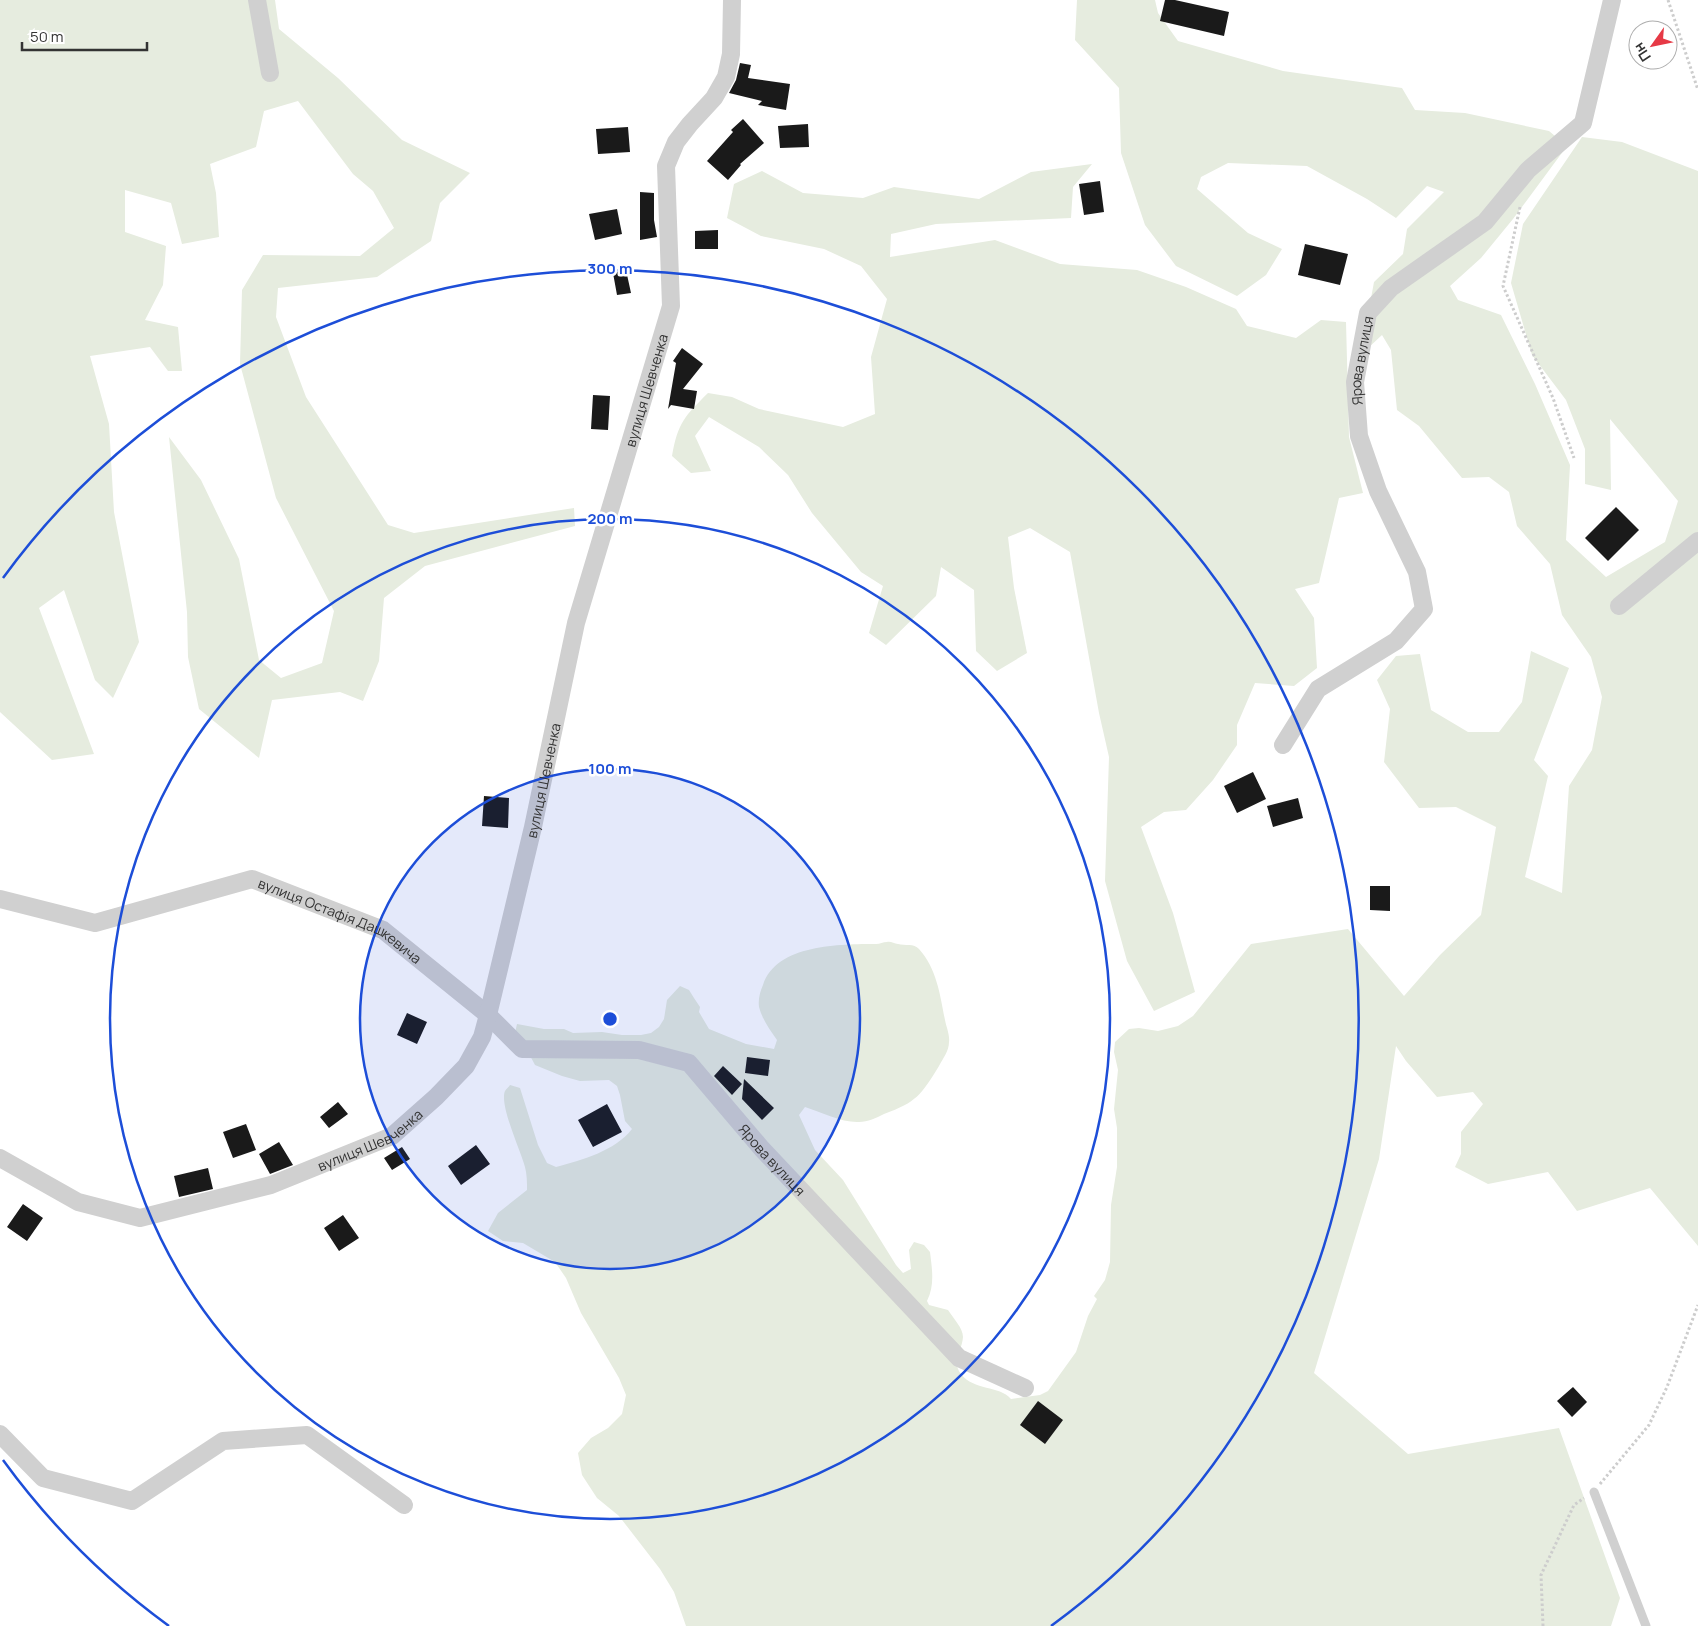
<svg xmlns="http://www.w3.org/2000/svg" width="1698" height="1626" font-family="Manrope,sans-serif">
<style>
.green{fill:#e6ecdf}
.building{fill:#1a1a1a}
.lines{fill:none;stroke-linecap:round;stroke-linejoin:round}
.path{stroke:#cdcdcd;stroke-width:3;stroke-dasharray:2.5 2.5;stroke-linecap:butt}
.lane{stroke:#d0d0d0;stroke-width:9}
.street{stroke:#d0d0d0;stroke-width:18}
.ring{fill:none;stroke:#1d4ed8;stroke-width:2.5}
.labels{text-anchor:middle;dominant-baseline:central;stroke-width:5;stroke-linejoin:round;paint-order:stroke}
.street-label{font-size:14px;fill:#333;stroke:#fff}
.centre{fill:#1d4ed8;stroke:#fff;stroke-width:2.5}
.ring-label{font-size:15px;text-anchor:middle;font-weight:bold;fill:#1d4ed8;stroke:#fff;stroke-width:5;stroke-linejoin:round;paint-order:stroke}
</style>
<rect width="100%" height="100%" fill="#fff"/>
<path class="green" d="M0,0H275L279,29L338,78L402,140L470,173L440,203L431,241L377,277L278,288L276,317L306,397L388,525L414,533L574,508L575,526L425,566L384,598L379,661L363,701L340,692L272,700L259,758L199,709L188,657L187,612L169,437L201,480L239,559L259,660L281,678L322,663L334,611L276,498L240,364L242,290L263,255L360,256L394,228L373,191L353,174L298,101L264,111L256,147L210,164L216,193L219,237L182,244L171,203L125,190V232L166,246L163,285L145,320L178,327L182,371H168L150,347L90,356L109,424L114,512L139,642L113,698L95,680L64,590L39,608L94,754L52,760L0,712Z
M1077,0H1155L1158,13L1178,41L1283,71L1402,88L1415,110L1465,113L1549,131L1567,146L1513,219L1481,258L1450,286L1458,300L1501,315L1535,384L1570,465L1566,540L1606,577L1665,542L1678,501L1610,419L1611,490L1585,484V449L1566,400L1532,355L1511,283L1523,224L1582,137L1622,142L1698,171V1246L1650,1188L1577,1211L1548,1172L1488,1184L1455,1167L1461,1154V1132L1483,1104L1473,1092L1437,1097L1406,1061L1396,1046L1379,1159L1314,1373L1408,1454L1559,1428L1620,1598L1611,1626H686L674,1592L660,1569L619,1516L597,1498L582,1475L578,1453L591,1438L608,1428L622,1414L626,1395L619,1378L581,1313L566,1278L555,1262L523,1243L503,1241L488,1231L498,1213L527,1190C527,1182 527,1175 525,1167C521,1151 499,1105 505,1091C506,1089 509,1087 510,1085L520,1088L538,1145L547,1163L556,1167C582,1160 615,1151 632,1129L625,1121L620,1095L617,1086L609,1080L580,1081L562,1076L535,1065L526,1048L515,1033L517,1024L544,1029H564L573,1033L602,1032L622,1035H641L651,1033L659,1027L664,1019L667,1000L680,986L689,990L694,998L700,1007L699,1012L709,1029L746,1044L774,1049L777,1040C770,1030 762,1019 759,1007C758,999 760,992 763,985C776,944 841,944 876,944C880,944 883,942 887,942C891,941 894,944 898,944C905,946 914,943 919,949C937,969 940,995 945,1020C946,1026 950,1035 949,1042C949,1051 943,1058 939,1066C921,1095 917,1102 884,1114C876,1118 868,1122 859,1122C843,1123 820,1112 805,1107L799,1115L815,1150L843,1180L896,1265L903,1273L911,1269L909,1250L914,1242L924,1245L930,1252C932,1269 935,1285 927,1301L929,1305L948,1310C953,1318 963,1328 963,1337C962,1351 951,1361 961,1374C974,1391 999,1385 1011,1399L1040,1395L1048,1391L1076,1352L1088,1316L1097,1299L1094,1296L1105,1280L1110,1262L1111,1205L1117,1167V1128L1114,1109L1118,1070L1114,1052L1115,1042L1129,1029L1139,1028L1158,1031L1178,1026L1193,1016L1251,944L1348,929L1404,996L1440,955L1481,915L1496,827L1456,807L1419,808L1384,762L1390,709L1377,680L1396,656L1420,654L1431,710L1468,732H1499L1522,702L1531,651L1569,668L1534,760L1548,776L1525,877L1562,893L1569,786L1592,750L1602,697L1591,657L1562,615L1550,564L1517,526L1509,492L1489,477L1462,478L1419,426L1397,410L1391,350L1382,335L1366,350L1367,320L1374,282L1403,254L1407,229L1444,192L1427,186L1396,218L1367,199L1307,166L1228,163L1201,177L1197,189L1248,233L1282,249L1266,275L1237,296L1176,266L1145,225L1121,153L1119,88L1075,40Z
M1092,164L1073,187L1071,218L936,224L891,234L890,257L995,240L1060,264L1137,270L1186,287L1236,309L1247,326L1296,338L1321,320L1346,322L1349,437L1363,493L1339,498L1319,583L1295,589L1314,618L1317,668L1294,686L1255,683L1237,725V745L1213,780L1186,810L1164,812L1141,827L1173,913L1195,992L1154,1011L1127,961L1105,881L1109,757L1099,713L1070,552L1030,528L1008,537L1014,588L1027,653L997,671L976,651L974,590L941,567L936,596L886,645L869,633L883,586L861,572L812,513L788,475L759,447L709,417L695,436L711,471L691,473L672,456C678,422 685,416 708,393L732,397L759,409L843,427L875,414L871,357L887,299L861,266L824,249L761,236L727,218L734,184L762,171L803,193L863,198L894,187L979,199L1031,172Z"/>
<path class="building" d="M1165,0H1175L1229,12L1224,36L1160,21Z
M740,63L751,65L748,78L790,84L786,110L758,105L762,101L729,93L736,80Z
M743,119L764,143L740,164L741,165L728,180L707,161L733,132L731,130Z
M808,124L809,147L780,148L778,126Z
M628,127L630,152L598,154L596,129Z
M1100,181L1104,212L1084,215L1079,184Z
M640,192L654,193V220L657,237L640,240Z
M617,209L622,234L595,240L589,214Z
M718,230V249H695V231Z
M1305,244L1348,254L1340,285L1298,275Z
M626,270L631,293L617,295L613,273Z
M682,348L703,364L683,389L697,391L694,409L671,405L668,409L676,363L673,361Z
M593,395L610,396L608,430L591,429Z
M1616,507L1639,530L1608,561L1585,538Z
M1253,772L1266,799L1237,813L1224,786Z
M484,796L509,798L508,828L482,826Z
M1298,798L1303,818L1273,827L1267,806Z
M1370,886H1390V911L1370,910Z
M407,1013L427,1022L417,1044L397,1035Z
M747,1057L770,1060L768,1076L745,1073Z
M723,1066L742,1084L732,1095L714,1076Z
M744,1079L774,1108L762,1120L742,1099Z
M338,1102L348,1114L329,1128L320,1117Z
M607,1104L622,1132L593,1147L578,1120Z
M246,1124L256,1150L233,1158L223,1132Z
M279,1142L293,1165L270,1174L259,1154Z
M476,1145L490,1164L461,1185L448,1166Z
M402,1147L410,1159L392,1170L384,1158Z
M208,1168L213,1189L179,1197L174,1176Z
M23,1204L43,1218L27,1241L7,1227Z
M343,1215L359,1238L339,1251L324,1228Z
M1573,1387L1587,1402L1572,1417L1557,1401Z
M1038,1401L1063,1420L1045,1444L1020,1425Z"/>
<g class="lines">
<path class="path" d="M1668,0L1698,90
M1520,207L1503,286L1553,398L1574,458
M1600,1484L1649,1425L1667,1387L1698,1305
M1543,1626L1541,1575L1574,1505L1584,1498"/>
<path class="lane" d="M1594,1492L1646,1626"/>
<g class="street">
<path d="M257,0L270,73"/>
<path d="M1619,606L1698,541"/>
<path id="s1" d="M1283,745L1318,689L1396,641L1424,609L1417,572L1378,491L1359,436L1355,382L1368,313L1391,288L1485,222L1528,170L1583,123L1612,0"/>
<path id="s2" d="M0,899L95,923L252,879L383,930L488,1015L522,1049L639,1050L689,1063L762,1149L959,1358L1025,1388"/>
<path id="s3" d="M0,1158L78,1202L140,1218L271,1185L392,1136L436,1097L466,1066L482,1037L488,1015L533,827L576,623L671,306L666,166L676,142L690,124L714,98L726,77L731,54L732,0"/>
<path d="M0,1434L43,1478L132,1501L223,1441L307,1435L404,1505"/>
</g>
</g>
<circle cx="610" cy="1019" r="250" fill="#1d4ed8" fill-opacity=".12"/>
<g class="ring">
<circle cx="610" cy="1019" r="250"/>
<circle cx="610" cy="1019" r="500"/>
<path d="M169 1626A750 750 0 0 1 3 1460M3 578A750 750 0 1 1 1051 1626"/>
</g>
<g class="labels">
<g class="street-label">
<text stroke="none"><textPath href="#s1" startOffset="462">Ярова вулиця</textPath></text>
<text stroke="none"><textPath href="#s3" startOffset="1222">вулиця Шевченка</textPath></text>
<text stroke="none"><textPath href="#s3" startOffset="818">вулиця Шевченка</textPath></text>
<text stroke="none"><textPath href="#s2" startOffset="359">вулиця Остафія Дашкевича</textPath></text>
<text stroke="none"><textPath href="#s3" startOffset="398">вулиця Шевченка</textPath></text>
<text stroke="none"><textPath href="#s2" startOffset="881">Ярова вулиця</textPath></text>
</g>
</g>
<circle cx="610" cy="1019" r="8" class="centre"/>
<g class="ring-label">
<text x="610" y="274">300 m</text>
<text x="610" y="524">200 m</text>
<text x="610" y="774">100 m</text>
</g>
<g transform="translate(1653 45) rotate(237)"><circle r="24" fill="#ffffff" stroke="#adadad"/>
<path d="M0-4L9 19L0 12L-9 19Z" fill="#e63946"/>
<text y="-8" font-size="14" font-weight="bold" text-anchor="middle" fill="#333333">Пн</text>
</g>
<path d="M22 42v8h125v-8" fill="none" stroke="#333333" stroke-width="2.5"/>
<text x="30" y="42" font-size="15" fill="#333333" stroke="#ffffff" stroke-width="4" paint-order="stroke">50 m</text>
</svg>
